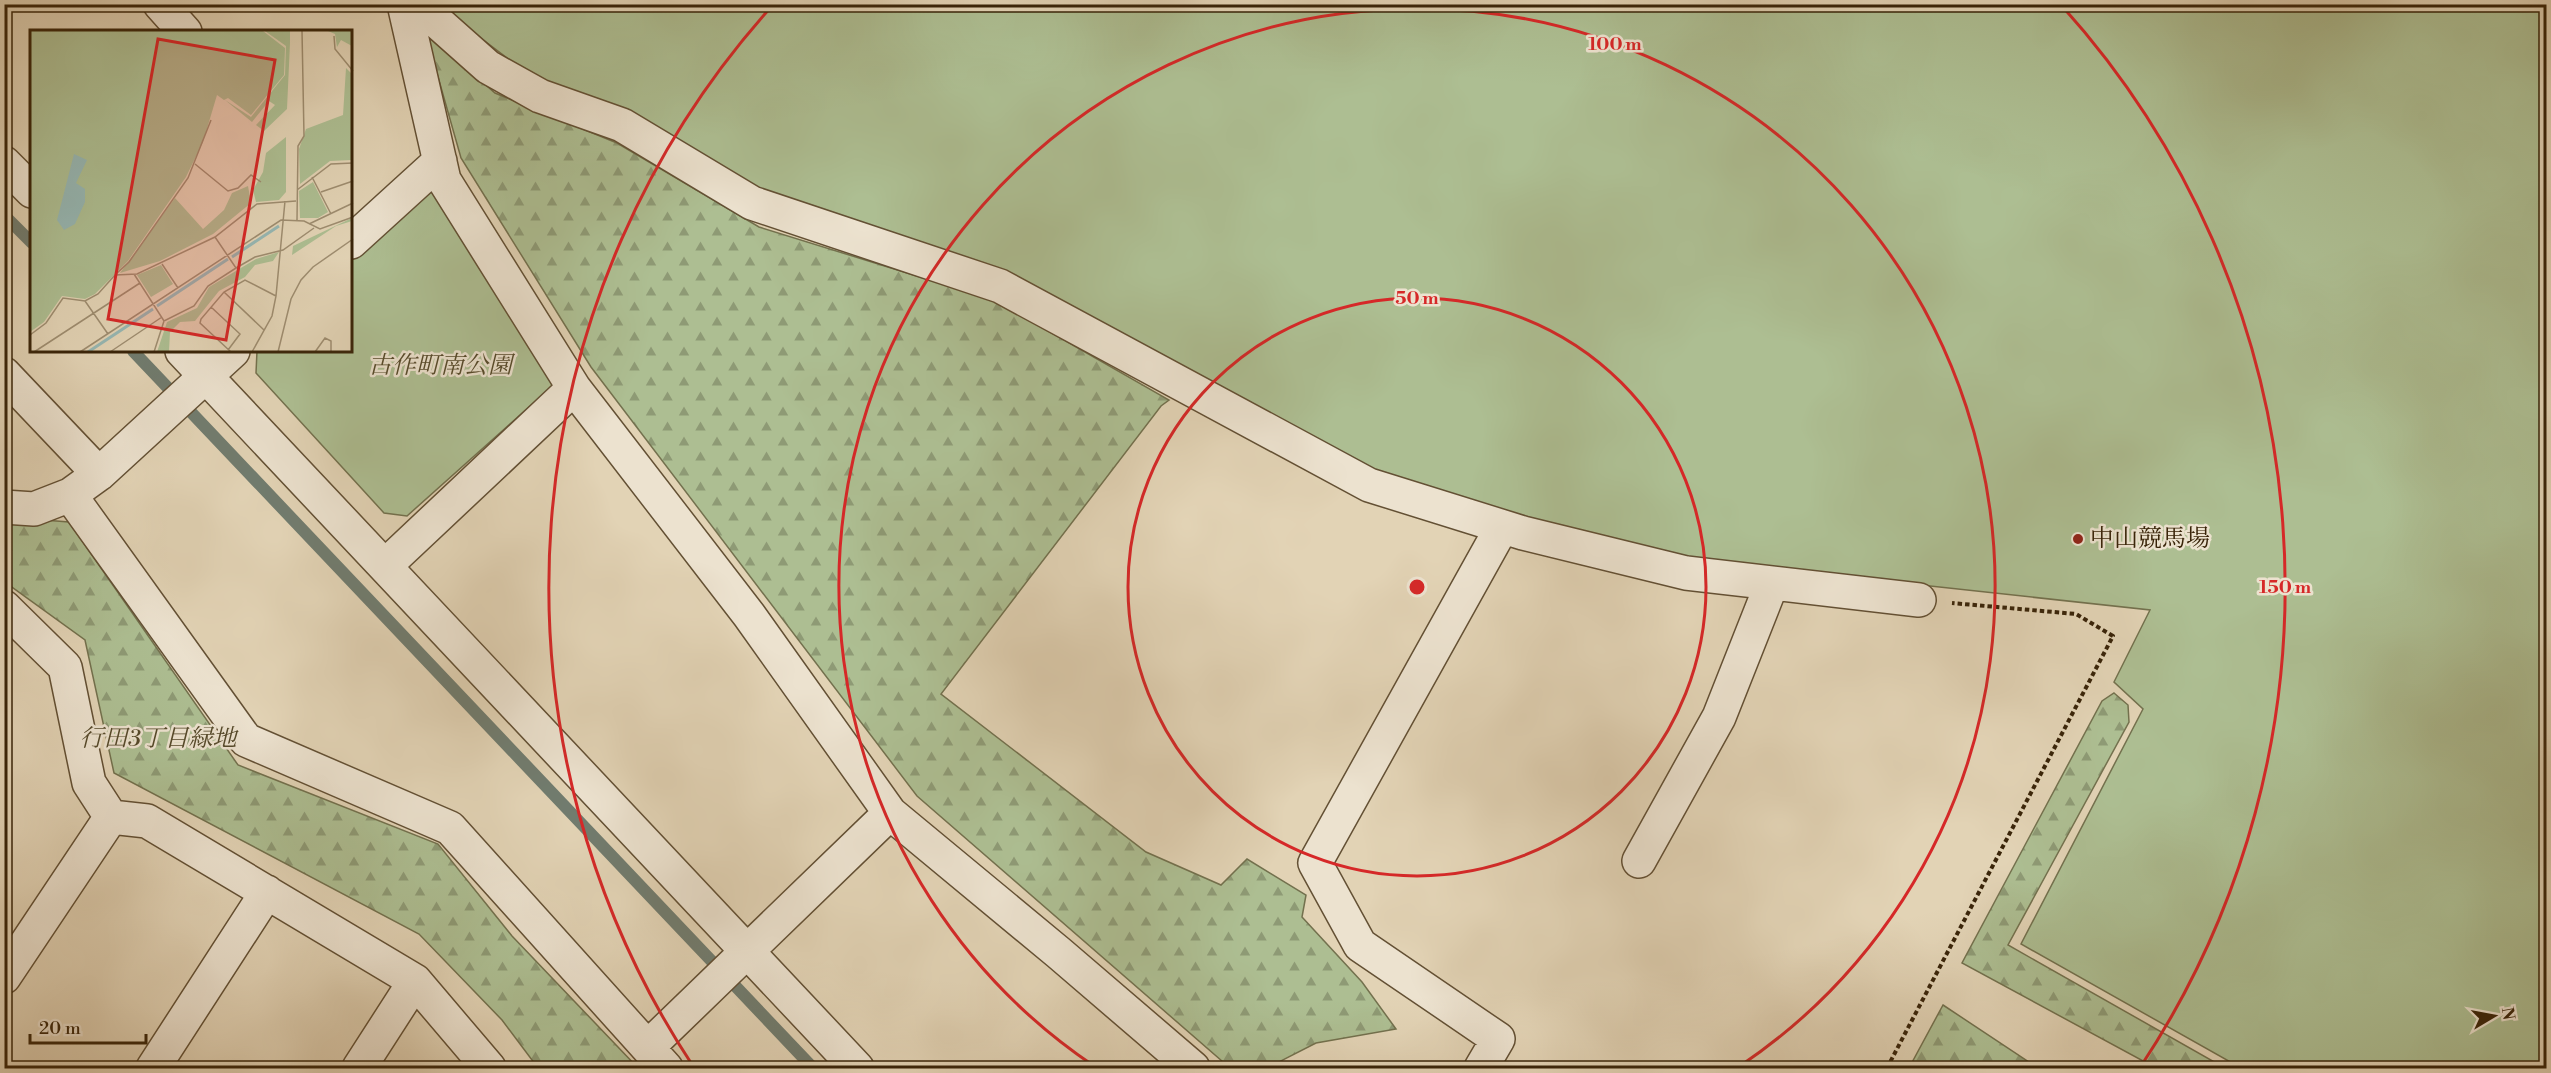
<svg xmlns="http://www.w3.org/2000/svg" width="2551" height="1073" font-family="'Libre Bodoni','Noto Serif JP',serif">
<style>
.forest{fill:url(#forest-firs);stroke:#73714e;stroke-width:1.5}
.green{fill:#adbe92;stroke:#73714e;stroke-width:1.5}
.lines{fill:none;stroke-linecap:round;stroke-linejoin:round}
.stream{stroke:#717c6f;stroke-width:12}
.minor-casing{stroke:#635034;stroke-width:36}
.path{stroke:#392409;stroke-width:4;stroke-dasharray:4.5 3;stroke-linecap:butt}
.minor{stroke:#ece2cf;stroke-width:33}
.ring{fill:none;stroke:#d62828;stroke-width:3}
.poi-dot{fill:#8f2418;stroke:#ece2cf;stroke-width:2}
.labels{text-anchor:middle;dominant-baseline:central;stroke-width:5;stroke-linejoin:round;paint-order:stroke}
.park-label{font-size:24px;font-style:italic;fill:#564a2b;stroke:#ece2cf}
.poi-label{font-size:24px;fill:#392409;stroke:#ece2cf;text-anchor:start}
.inset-river{fill:none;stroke:#96b7b3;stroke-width:3}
.inset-road{fill:none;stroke:#9e8d70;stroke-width:1.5}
.view{fill:#d62828;fill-opacity:0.15;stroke:#d62828;stroke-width:3}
.inset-edge{fill:none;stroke:#392409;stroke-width:3}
.centre{fill:#d62828;stroke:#ece2cf;stroke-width:3}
.ring-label{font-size:18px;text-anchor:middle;font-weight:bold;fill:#d62828;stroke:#ece2cf;stroke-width:5;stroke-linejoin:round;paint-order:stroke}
</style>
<defs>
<pattern id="forest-firs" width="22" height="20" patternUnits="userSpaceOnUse" patternTransform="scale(1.5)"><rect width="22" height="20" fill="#adbe92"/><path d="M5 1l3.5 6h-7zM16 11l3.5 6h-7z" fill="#8e9a75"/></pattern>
</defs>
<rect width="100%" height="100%" fill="#e2d3b5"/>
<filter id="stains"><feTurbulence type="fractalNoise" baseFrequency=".00333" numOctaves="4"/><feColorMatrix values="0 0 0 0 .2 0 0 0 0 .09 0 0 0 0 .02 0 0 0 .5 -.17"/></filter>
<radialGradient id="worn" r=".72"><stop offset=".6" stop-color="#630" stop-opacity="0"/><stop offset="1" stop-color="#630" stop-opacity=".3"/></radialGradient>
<path class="forest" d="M425,31L495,93L617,143L759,227L994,300L1169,400L1161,406L941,694L1146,852L1221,885L1247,859L1306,895L1302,917L1362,982L1396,1029L1316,1043L1267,1068H1230L917,796L591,367L461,158Z
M5,517L69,522L238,765L438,844L512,936L638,1068H538L502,1020L419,934L114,773L85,640L5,582Z
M2114,693L2128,705L2129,722L2008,945L2225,1068H2156L1962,963L2102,701Z
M1943,1005L2038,1068H1909Z"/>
<path class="green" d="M437,5H2546V1068H2241L2021,944L2143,709L2114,682L2150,610L1710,562L1508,515L1372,469L754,187L543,85Z
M430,183L557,382L407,516L384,513L256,373L257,351H351V257Z"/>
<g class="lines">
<path class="stream" d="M4,215L32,243
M133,351L813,1068"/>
<defs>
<path id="minor" d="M160,4L185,32
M404,4L444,180L574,388L749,615L890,813L1059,953L1193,1068
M417,4L488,67L540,96L622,125L752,203L1000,286L1369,485L1523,533L1686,573L1919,600
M4,163L32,191
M351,242L440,161
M182,351L857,1068
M233,351L99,474L70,495L246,740L450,828L666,1068
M4,374L99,474
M4,507L34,509L70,495
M385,566L574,388
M4,607L65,667L89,783L111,817
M1639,861L1719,717L1772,583
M4,977L111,817L147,821L415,981L489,1068
M648,1047L890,813
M153,1068L267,892
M359,1068L415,981
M1481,1068L1498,1039L1360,945L1315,863L1502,527"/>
</defs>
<use href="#minor" class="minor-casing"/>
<path class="path" d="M1887,1068L2113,636L2076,614L1952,603"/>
<use href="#minor" class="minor"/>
</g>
<g class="ring">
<circle cx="1417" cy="587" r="289"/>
<path d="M1094 1066A578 578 0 1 1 1740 1066"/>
<path d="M693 1066A868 868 0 0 1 772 6M2062 6A868 868 0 0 1 2141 1066"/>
</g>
<circle class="poi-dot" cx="2078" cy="539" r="6"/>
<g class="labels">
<g class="park-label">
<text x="440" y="366">古作町南公園</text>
<text x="158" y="739">行田3丁目緑地</text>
</g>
<g class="poi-label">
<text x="2090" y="539">中山競馬場</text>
</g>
</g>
<g transform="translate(30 30)">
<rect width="322" height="322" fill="#e2d3b5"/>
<path d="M235,1H260V13L257,79L234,101L226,95L245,75L239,71L222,92L195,70L221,87L255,45L256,16ZM298,1H322V16L311,10L307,17L305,4ZM316,38L322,44V130L300,131L270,154L269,119L276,99L313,85ZM256,107V162L249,170L226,172L223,160L233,142L236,123ZM218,156L221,173L183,204L130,231L90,243L145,168L173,199L194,180L202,163ZM322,188V191L306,196L262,225L263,216ZM249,222L243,231L225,235L215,247L189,261L165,291L150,292L140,302L139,322H127L137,292L167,278L179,257L226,229Z" fill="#adbe92"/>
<path d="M0,1H233L255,18L254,45L221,85L198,68L194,70L187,65L173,112L156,147L98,231L65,264L55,269L32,266L14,292L0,302ZM283,152L298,182L288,188H270L269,161ZM131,235L143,254L121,267L107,245Z" fill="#adbe92"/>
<path d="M44,124L57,130L46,153L55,159V172L45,194L34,200L27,190Z" fill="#96b7b3"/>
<path class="inset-river" d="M202,227L249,196M127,276L198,229M58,322L123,279"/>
<path class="inset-road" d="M304,6L305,19L323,41M165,134L198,161L208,158L221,145L231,152M282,147L301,184M267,160L301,134L323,133M291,162L323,151M267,190L268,116L274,106L272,1M279,194L323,173M185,207L206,238M132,234L148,258M86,244L99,232L158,148L181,90M104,244L134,291L164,276L178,256L206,238L225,227L253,220L284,198M194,262L234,300M55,271L78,304M181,277L210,304L198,320M0,305L16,293L33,268L55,271L68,264L85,245L107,244L185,207L227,174L266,171M4,322L110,253M50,322L251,190L274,191L290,199L323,187M80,322L132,287M124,322L134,291M201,322L170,293L171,289L194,262L215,250L246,266M222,322L242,286L246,266L255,171M248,322L261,269L271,250L283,237L323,209M285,322L295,308L301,311V322"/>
<path class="view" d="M128,9L245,30L196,310L78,289Z"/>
<rect width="322" height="322" class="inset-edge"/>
</g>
<circle cx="1417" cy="587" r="9" class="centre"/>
<g class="ring-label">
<text x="1615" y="50">100 m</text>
<text x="1417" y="304">50 m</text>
<text x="2285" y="593">150 m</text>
</g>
<rect width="2551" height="1073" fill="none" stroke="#e2d3b5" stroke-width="24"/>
<rect x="6" y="6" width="2539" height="1061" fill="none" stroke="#392409" stroke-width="3"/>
<rect x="12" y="12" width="2527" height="1049" fill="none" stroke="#392409" stroke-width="1.5"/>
<g transform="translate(2494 1016) rotate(80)" stroke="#ece2cf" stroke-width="4.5" paint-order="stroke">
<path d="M0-4.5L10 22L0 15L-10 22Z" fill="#392409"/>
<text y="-9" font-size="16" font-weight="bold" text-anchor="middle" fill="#392409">N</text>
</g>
<path d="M30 1034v9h116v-9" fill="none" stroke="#392409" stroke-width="3"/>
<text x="39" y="1034" font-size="18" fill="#392409" stroke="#ece2cf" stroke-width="4.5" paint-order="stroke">20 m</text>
<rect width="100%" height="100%" filter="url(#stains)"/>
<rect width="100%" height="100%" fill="url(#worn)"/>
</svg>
